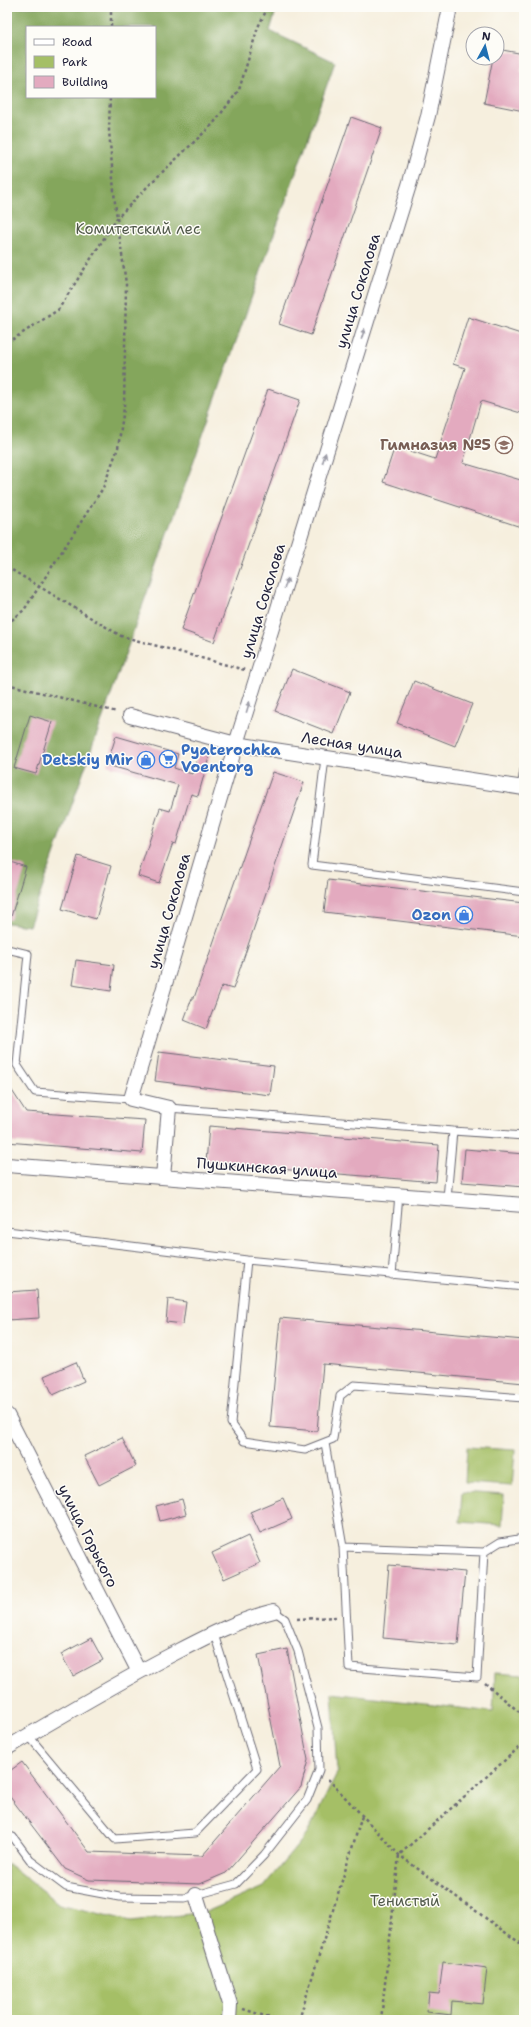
<svg xmlns="http://www.w3.org/2000/svg" width="531" height="2027" font-family="'Shantell Sans',sans-serif">
<style>
.green{fill:#a5bf66;stroke:#647050}
.forest{fill:#84a65b;stroke:#53644b;fill-rule:evenodd}
.building{fill:#e3aabf}
.lines{fill:none;stroke-linecap:round;stroke-linejoin:round}
.lane-casing{stroke:#6c6a74;stroke-width:9}
.street-casing{stroke:#6c6a74;stroke-width:16}
.path{stroke:#6c6a74;stroke-width:2.5;stroke-dasharray:3 3;stroke-linecap:butt}
.lane{stroke:#fff;stroke-width:7}
.street{stroke:#fff;stroke-width:14}
.oneway{fill:#9c9ca7}
.labels{text-anchor:middle;dominant-baseline:central;stroke-width:3;stroke-linejoin:round;paint-order:stroke}
.park-label{font-size:15px;fill:#50594a;stroke:#fdfcf7}
.street-label{font-size:15px;fill:#22223b;stroke:#fdfcf7}
.education-label{font-size:15px;font-weight:bold;fill:#785e54;stroke:#fdfcf7;text-anchor:end}
.shop-label{font-size:15px;font-weight:bold;fill:#366cbe;stroke:#fdfcf7;text-anchor:end}
</style>
<rect width="100%" height="100%" fill="#fdfcf7"/>
<filter id="ink" filterUnits="userSpaceOnUse"><feTurbulence type="fractalNoise" baseFrequency=".025" numOctaves="2"/><feDisplacementMap in="SourceGraphic" scale="8" xChannelSelector="R" yChannelSelector="G"/><feConvolveMatrix kernelMatrix="1 2 1 2 8 2 1 2 1" color-interpolation-filters="sRGB"/></filter>
<filter id="wash" filterUnits="userSpaceOnUse"><feTurbulence type="fractalNoise" baseFrequency=".012" numOctaves="4" result="noise"/><feDisplacementMap in="SourceGraphic" scale="16" xChannelSelector="R" yChannelSelector="G"/><feGaussianBlur stdDeviation="0.9" result="paint"/><feColorMatrix in="noise" values="0 0 0 0 0 0 0 0 0 0 0 0 0 0 0 0 0 1.4 0 .05"/><feComposite in="paint" operator="in"/></filter>
<g filter="url(#wash)">
<rect width="100%" height="100%" fill="#f6efde"/>
<path class="green" d="M467,1447L515,1450L512,1486L465,1483Z
M462,1492L504,1495L502,1525L460,1522Z
M495,1673L524,1675V2020H10L7,2015V1863L59,1904L131,1921L206,1912L263,1887L307,1834L337,1773L332,1693L493,1712Z"/>
<path class="forest" d="M7,7H277L270,31L335,62L29,926L7,923ZM27,27H155V97H27Z"/>
<g id="blocks">
<path class="building" d="M497,49L524,54L521,72H524V111L484,103L493,58H497Z
M351,117L382,128L311,335L279,324Z
M468,317L524,335V414L481,401L463,463L524,481V528L383,482L395,446L435,459L465,368L453,364Z
M268,389L300,400L214,642L181,630Z
M292,669L350,692L334,734L275,711Z
M414,681L472,704L455,746L397,723Z
M30,715L52,722L36,774L14,768Z
M116,736L178,754L174,768L192,774L200,750L210,754L198,796L191,794L176,844L173,843L159,883L138,876L160,808L170,811L178,785L107,765Z
M273,772L304,782L233,989L222,986L206,1029L184,1020L192,998H194Z
M78,856L111,866L96,919L62,909Z
M7,861L26,867L10,920L7,919Z
M328,880L524,903V936L324,912Z
M76,960L114,965L111,991L72,985Z
M159,1052L274,1066L270,1095L155,1081Z
M7,1083L26,1112L145,1120L142,1153L7,1142Z
M209,1126L439,1145L436,1182L206,1163Z
M465,1149L524,1154V1187L462,1182Z
M37,1290L39,1318L7,1320V1292Z
M168,1299L186,1302L183,1324L166,1322Z
M280,1318L524,1340V1383L323,1364L317,1431L270,1427Z
M76,1362L84,1381L53,1395L44,1376Z
M122,1438L136,1466L99,1485L84,1456Z
M283,1498L292,1519L260,1533L250,1512Z
M182,1499L186,1514L160,1521L156,1506Z
M248,1536L260,1563L224,1579L212,1553Z
M389,1565L465,1572L458,1645L383,1638Z
M91,1638L103,1660L73,1676L61,1654Z
M287,1649L308,1760L301,1787L226,1873L200,1884L89,1880L65,1869L7,1793V1773L22,1762L89,1852L202,1856L280,1766L258,1655Z
M443,1962L487,1968L483,2004L452,2001L451,2015L427,2012L429,1993L439,1994Z"/>
</g>
</g>
<g filter="url(#ink)">
<use href="#blocks" fill-opacity="0" stroke="#6c6a74" stroke-width="1"/>
<g class="lines">
<defs>
<path id="lane" d="M325,758L312,865L524,892
M521,788L524,770
M7,949L28,954L17,1065L35,1092L131,1099
M169,1108L453,1131L447,1198
M453,1131L524,1136
M7,1231L247,1260L524,1287
M247,1260L231,1423L244,1441L305,1450L333,1439L340,1396L354,1385L524,1398
M392,1275L399,1195
M325,1443L343,1547L484,1552
M343,1547L349,1667L477,1677L484,1552L500,1542L524,1538
M28,1735L115,1839L195,1833L257,1769L214,1634
M7,1835L13,1837L30,1860L66,1887L119,1897L185,1898L236,1884L264,1855L307,1800L319,1770L318,1728L298,1651L285,1619L274,1611"/>
<path id="street" d="M130,716L236,744L524,788
M7,1165L524,1205
M163,1177L169,1108L131,1099L236,744L410,182L428,116L450,7
M7,1415L139,1672
M7,1748C61,1716 115,1684 171,1655C204,1638 237,1620 274,1611
M196,1895L230,2004L229,2020"/>
</defs>
<use href="#lane" class="lane-casing"/>
<use href="#street" class="street-casing"/>
<path class="path" d="M111,27V7
M7,343L58,310L117,218L153,181L213,124L239,90L258,27L268,7
M7,567L121,636L245,670
M7,624L24,610L103,488L118,448L124,408L126,284L115,203L109,130L110,97
M7,684L117,712
M297,1619L336,1617
M485,1683L524,1716
M328,1779L399,1855L524,1946
M243,2009L277,2020
M299,2020L362,1816
M381,2020L399,1855L524,1743"/>
<use href="#lane" class="lane"/>
<use href="#street" class="street"/>
</g>
<defs><path id="oneway-solid" d="M-6-.8H1V-3.2L6.5 0L1 3.2V.8H-6Z"/></defs>
<g class="oneway">
<use href="#oneway-solid" transform="translate(363 334) rotate(-73)"/>
<use href="#oneway-solid" transform="translate(324 458) rotate(-73)"/>
<use href="#oneway-solid" transform="translate(286 583) rotate(-73)"/>
<use href="#oneway-solid" transform="translate(248 707) rotate(-73)"/>
</g>
</g>
<defs>
<symbol id="school-ring" viewBox="-11 -11 22 22"><circle r="9.5" fill="#fdfcf7" stroke="#8d6e63" stroke-width="1.5"/><path d="M0-5L7-2L0 1L-7-2ZM-4 1L0 2.5L4 1V4Q0 6-4 4Z" fill="#8d6e63"/></symbol>
<symbol id="supermarket-ring" viewBox="-11 -11 22 22"><circle r="9.5" fill="#fdfcf7" stroke="#3f7fe0" stroke-width="1.5"/><path d="M-6-5.5h2.5l.6 2H6L4.5 2H-2.5L-4.4-4H-6ZM-1.5 3.2a1.3 1.3 0 1 0 .1 0ZM3 3.2a1.3 1.3 0 1 0 .1 0Z" fill="#3f7fe0"/></symbol>
<symbol id="shop-ring" viewBox="-11 -11 22 22"><circle r="9.5" fill="#fdfcf7" stroke="#3f7fe0" stroke-width="1.5"/><path d="M-5-2.5h2.3a2.7 3.5 0 0 1 5.4 0H5L5.5 6h-11ZM-1.5-2.5h3a1.5 2.3 0 0 0-3 0Z" fill="#3f7fe0"/></symbol>
</defs>
<g fill-rule="evenodd">
<use href="#school-ring" x="494" y="435" width="20" height="20"/>
<use href="#supermarket-ring" x="158" y="749" width="20" height="20"/>
<use href="#shop-ring" x="136" y="750" width="20" height="20"/>
<use href="#shop-ring" x="454" y="905" width="20" height="20"/>
</g>
<g class="labels">
<g class="park-label">
<text x="138" y="229">Комитетский лес</text>
<text x="405" y="1901">Тенистый</text>
</g>
<g class="street-label">
<text transform="translate(358 291) rotate(-73)">улица Соколова</text>
<text transform="translate(263 601) rotate(-73)">улица Соколова</text>
<text transform="translate(352 745) rotate(9)">Лесная улица</text>
<text transform="translate(169 911) rotate(-74)">улица Соколова</text>
<text transform="translate(267 1168) rotate(4)">Пушкинская улица</text>
<text transform="translate(88 1536) rotate(63)">улица Горького</text>
</g>
<g class="education-label">
<text x="491" y="445">Гимназия №5</text>
</g>
<g class="shop-label">
<text x="181" y="750" text-anchor="start">Pyaterochka<tspan x="181" dy="17">Voentorg</tspan></text>
<text x="133" y="760">Detskiy Mir</text>
<text x="451" y="915">Ozon</text>
</g>
</g>
<rect width="531" height="2027" fill="none" stroke="#fdfcf7" stroke-width="24"/>
<rect x="26" y="26" width="130" height="72" fill="#fdfcf7" stroke="#a5a5ac"/>
<rect x="34" y="39" width="20" height="6" fill="#ffffff" stroke="#a5a5ac"/>
<text x="62" y="46" font-size="12" fill="#22223b">Road</text>
<rect x="34" y="56" width="20" height="12" fill="#a5bf66" stroke="#a5a5ac"/>
<text x="62" y="66" font-size="12" fill="#22223b">Park</text>
<rect x="34" y="76" width="20" height="12" fill="#e3aabf" stroke="#a5a5ac"/>
<text x="62" y="86" font-size="12" fill="#22223b">Building</text>
<g transform="translate(485 46) rotate(7)"><circle r="19" fill="#fdfcf7" stroke="#a5a5ac"/>
<path d="M0-3L7 15L0 10L-7 15Z" fill="#1f6fb2"/>
<text y="-6" font-size="11" font-weight="bold" text-anchor="middle" fill="#22223b">N</text>
</g>
</svg>
